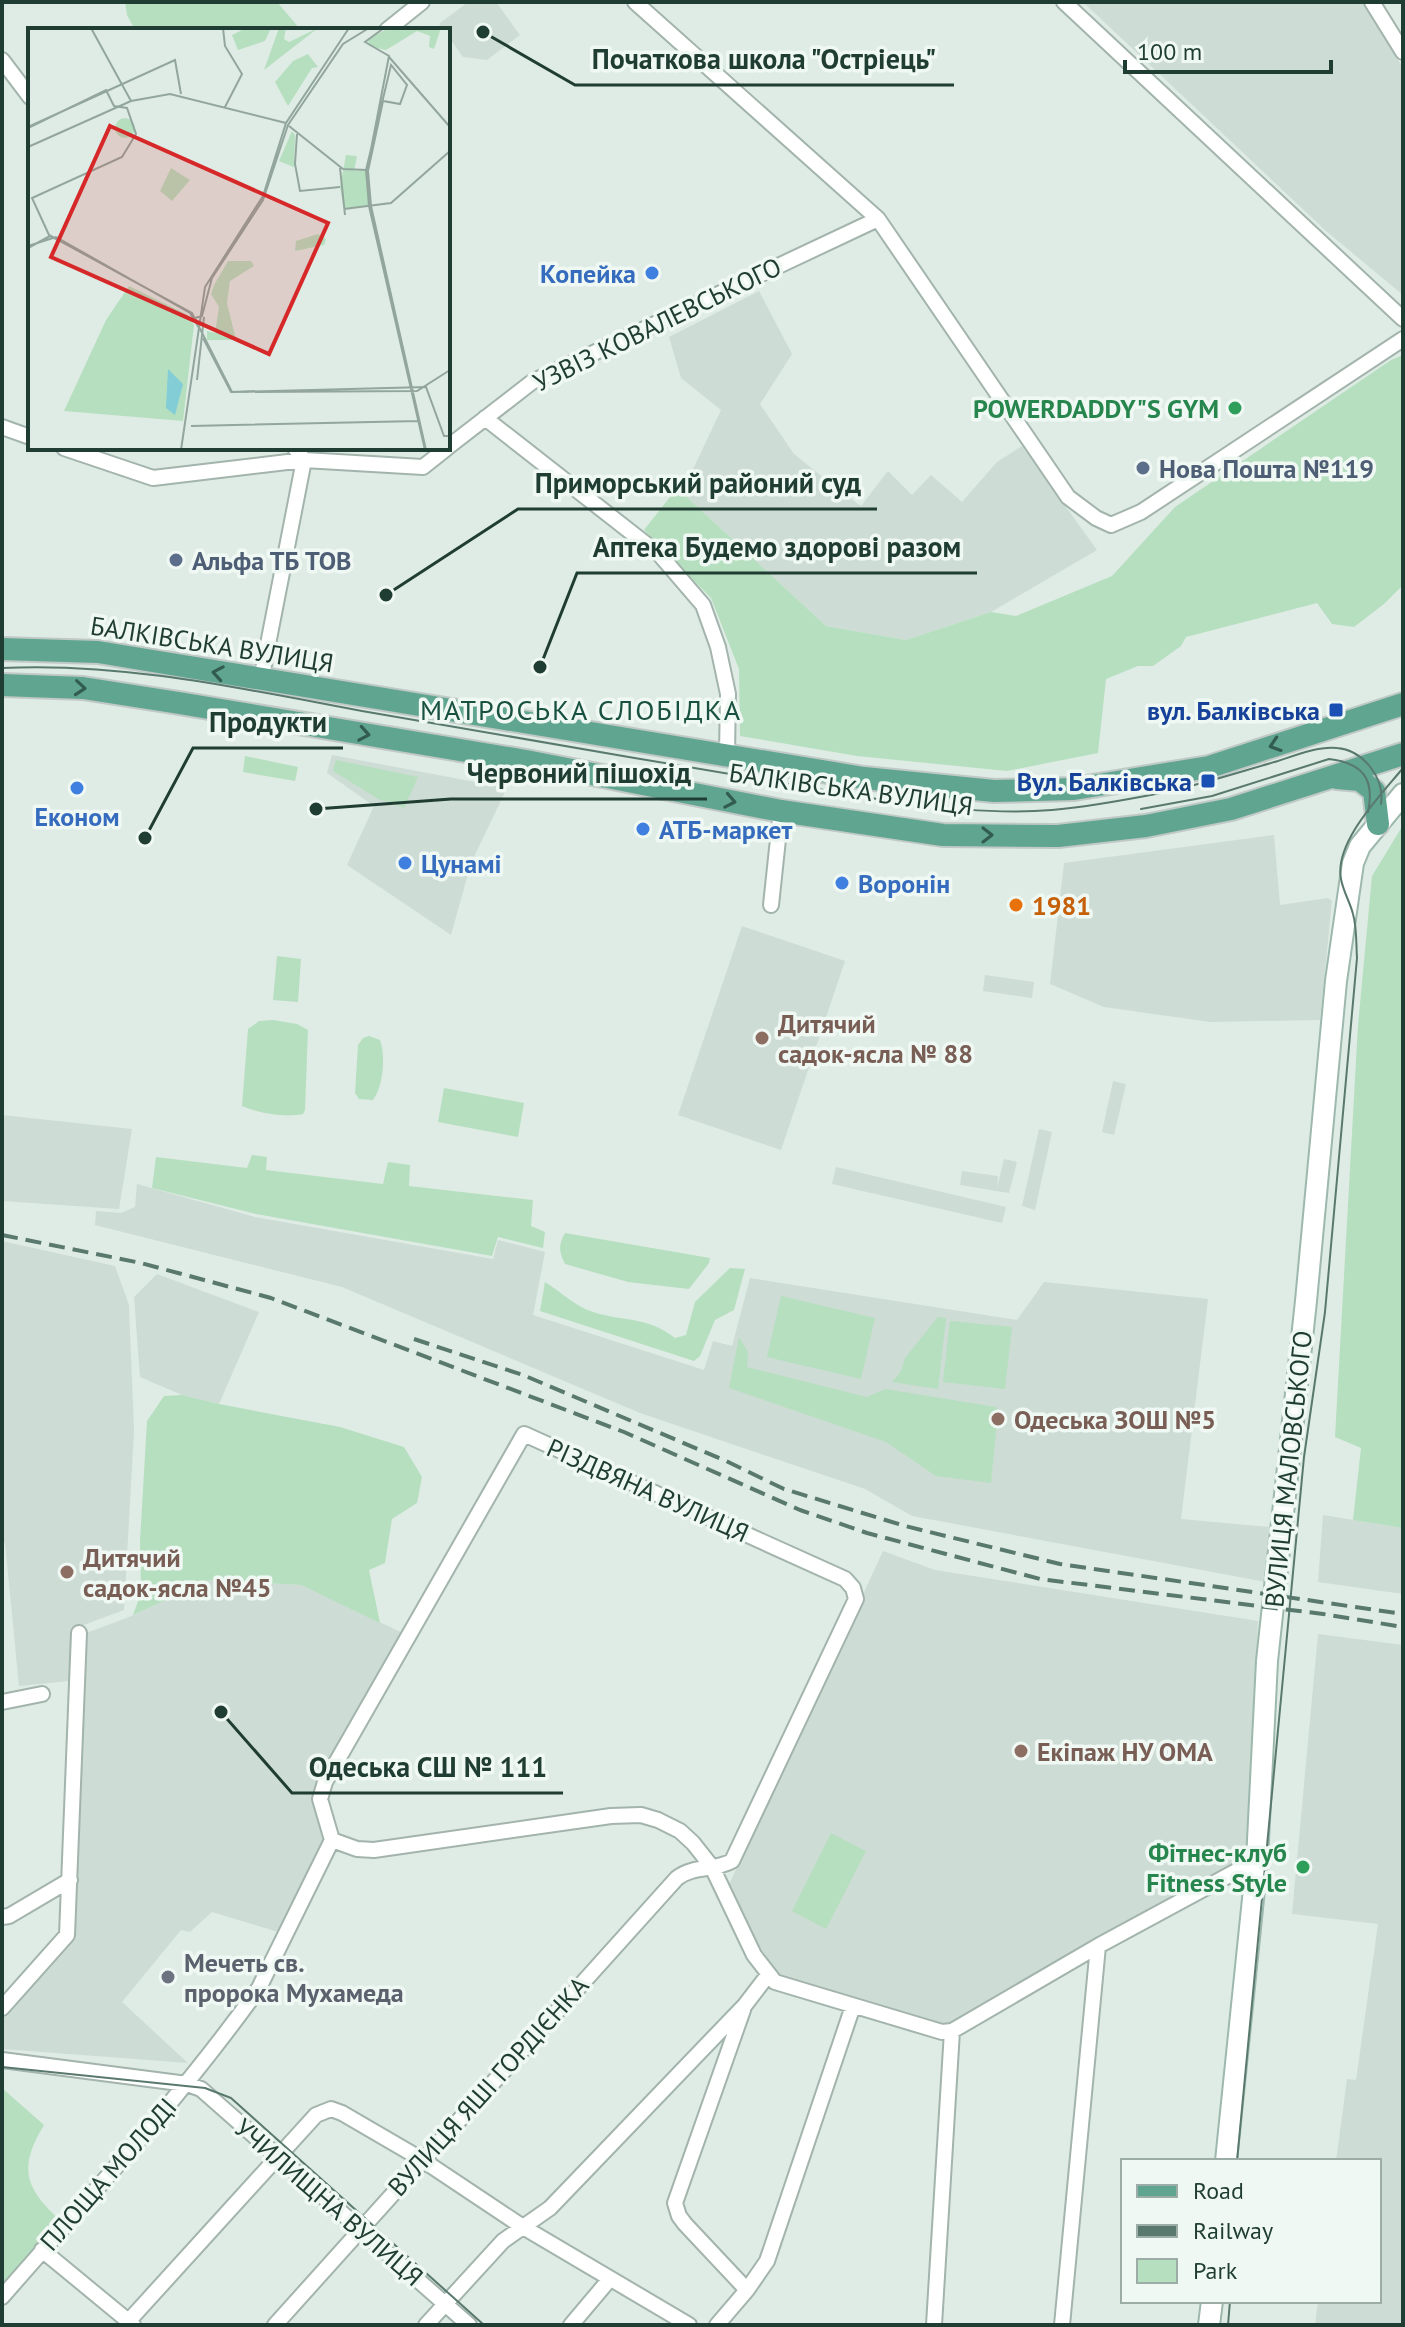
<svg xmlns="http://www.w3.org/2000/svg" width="1405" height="2327" font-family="'PT Sans',sans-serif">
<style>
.built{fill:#cddcd4}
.green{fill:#b6dfbf}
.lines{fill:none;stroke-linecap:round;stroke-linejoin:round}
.street-casing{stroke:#a2b4ac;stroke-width:18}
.secondary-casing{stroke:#9db8ad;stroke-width:24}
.primary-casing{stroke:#c0c9c6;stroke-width:26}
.street{stroke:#fff;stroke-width:14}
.secondary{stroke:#fff;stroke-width:20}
.primary{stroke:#60a590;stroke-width:22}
.tram{stroke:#59796f;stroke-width:2}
.rail{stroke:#59796f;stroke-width:4;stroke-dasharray:16 8;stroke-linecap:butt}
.oneway{stroke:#325c4f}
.shop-dot{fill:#3f7fe0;stroke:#f0f8f4;stroke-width:3}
.leisure-dot{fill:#2e9e5b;stroke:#f0f8f4;stroke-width:3}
.service-dot{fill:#5c6f8a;stroke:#f0f8f4;stroke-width:3}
.transit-dot{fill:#1a4fb4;stroke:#f0f8f4;stroke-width:3}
.food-dot{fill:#e8710a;stroke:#f0f8f4;stroke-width:3}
.education-dot{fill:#8d6e63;stroke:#f0f8f4;stroke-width:3}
.worship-dot{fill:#6b7280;stroke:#f0f8f4;stroke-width:3}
.labels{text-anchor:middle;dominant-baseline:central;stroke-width:7;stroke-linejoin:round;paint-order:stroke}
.shop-label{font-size:26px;font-weight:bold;fill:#366cbe;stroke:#f0f8f4;text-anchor:start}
.street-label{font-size:26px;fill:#1f3d33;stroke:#f0f8f4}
.leisure-label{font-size:26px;font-weight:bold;fill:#27864d;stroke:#f0f8f4;text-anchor:end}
.service-label{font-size:26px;font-weight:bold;fill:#4e5e75;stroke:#f0f8f4;text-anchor:start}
.transit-label{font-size:26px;font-weight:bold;fill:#164399;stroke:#f0f8f4;text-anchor:end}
.food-label{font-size:26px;font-weight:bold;fill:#c56008;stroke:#f0f8f4;text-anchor:start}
.education-label{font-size:26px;font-weight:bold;fill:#785e54;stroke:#f0f8f4;text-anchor:start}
.worship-label{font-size:26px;font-weight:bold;fill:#5b616d;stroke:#f0f8f4;text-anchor:start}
.neighbourhood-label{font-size:28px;letter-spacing:2px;fill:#195140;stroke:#f0f8f4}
.inset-road{fill:none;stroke:#92a69e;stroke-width:2}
.view{fill:#d62828;fill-opacity:0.15;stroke:#d62828;stroke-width:4}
.inset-edge{fill:none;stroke:#1f3d33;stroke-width:4}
.leader{fill:none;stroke:#1f3d33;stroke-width:3}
.callout-dot{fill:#1f3d33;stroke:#f0f8f4;stroke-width:3}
.callout-label{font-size:28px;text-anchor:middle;font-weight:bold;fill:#1f3d33;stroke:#f0f8f4;stroke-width:7;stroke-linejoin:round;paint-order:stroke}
</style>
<rect width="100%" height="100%" fill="#dfece5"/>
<path class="built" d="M468,2H496L520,35L487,60L463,57L448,36V30H444L439,24Z
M1083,2H1364L1403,68V295L1326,231Z
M759,291L792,354L760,404L794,454L830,483L861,506L888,471L912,495L931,475L962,502L997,462L1022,446L1097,550L991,612L906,640L826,626L677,488L694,467L721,410L681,378L669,337Z
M332,755L507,788L471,863L451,935L347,865L374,806L327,773Z
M1274,835L1280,905L1328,898L1332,901L1320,1020L1210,1022L1104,1007L1050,984L1064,863Z
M742,926L845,961L781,1150L678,1115Z
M985,975L1034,982L1032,998L983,991Z
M1113,1081L1126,1084L1114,1135L1102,1132Z
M2,1115L132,1129L119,1209L2,1201Z
M1039,1129L1052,1132L1035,1210L1022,1206Z
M1004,1159L1017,1162L1009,1193L960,1185L962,1171L998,1176L997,1188Z
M836,1167L1006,1207L1002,1223L832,1184Z
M137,1184L255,1217L493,1259L498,1240L545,1252L533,1315L704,1370L713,1341L732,1346L750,1278L1017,1320L1044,1282L1208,1299L1181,1519L1269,1527L1266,1582L912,1516L865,1489L640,1413L342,1287L95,1225L96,1211L121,1213L135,1207Z
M2,1241L115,1266L129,1305L134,1431L124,1610L73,1629L69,1681L19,1686L5,1543L2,1542Z
M157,1274L259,1312L219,1404L182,1395L140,1377L134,1297Z
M1323,1515L1403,1528V1594L1318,1582Z
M883,1551L935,1570L1258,1621L1249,1857L951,2026L942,2027L780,1979L726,1891Z
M210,1580L301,1585L407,1635L321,1788L316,1815L323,1841L278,1932L212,1912L190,1932L181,1930L122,2002L188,2063L2,2049V2016L67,1944L81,1635L129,1617Z
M1318,1634L1403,1645V2325H1315L1318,2301H1379V2161H1336L1347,2079L1356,2080L1378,1924L1292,1914Z"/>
<path class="green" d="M125,2H277L301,30H135L127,15Z
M1403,355V585L1384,604L1354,627L1332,624L1317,603L1186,637L1181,646L1153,666H1138L1106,679L1098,753L1007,771L857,756L740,736L739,669L711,598L644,530L677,488L826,626L906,640L991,612L1016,616L1112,576L1175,507L1391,360Z
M245,756L298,767L295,781L243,772Z
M336,760L418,777L404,808L391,802L380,800L333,771Z
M1403,825V1528L1353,1520L1361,1448L1335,1437L1358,1025L1372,876Z
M277,956L301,959L298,1002L273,1000Z
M273,1020L297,1024L308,1030L305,1110L303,1114C284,1118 259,1113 242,1106L248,1029L259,1021Z
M369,1036L380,1040C386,1056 383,1087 373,1100L359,1099L355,1093L358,1045L363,1038Z
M444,1088L524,1103L518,1137L438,1122Z
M252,1155L267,1157L266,1170L383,1184L388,1162L410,1165L409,1186L533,1200L531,1226L545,1232L543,1248L498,1237L492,1256L256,1214L152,1188L156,1157L247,1168Z
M565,1233L710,1258L709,1263L689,1289L628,1282L565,1264C559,1252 558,1245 565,1233Z
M730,1268L745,1269L734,1310L715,1320L700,1356L694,1361L540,1311L545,1282C560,1291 576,1307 593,1312C624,1322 647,1316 675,1338L686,1335L695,1302Z
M781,1296L875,1318L861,1379L767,1357Z
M938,1317L946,1318L938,1389L892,1382L901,1371L905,1358Z
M950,1321L1012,1327L1005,1389L943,1382Z
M739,1337L748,1352L747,1367L867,1397L885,1389L996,1407L998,1412L991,1483L936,1476L886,1442L729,1388Z
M182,1395L219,1404L340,1427L404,1447L422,1477L417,1503L392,1519L385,1563L369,1570L380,1623L301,1585L210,1580L133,1615L141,1593L140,1541L147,1421L164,1396Z
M831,1833L866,1851L826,1929L792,1911Z
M2,2088L44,2125C16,2171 27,2190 64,2224L2,2292Z"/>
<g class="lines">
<defs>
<path id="street" d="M635,2L878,219L1068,497L1096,518L1111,525L1141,512L1403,339
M1064,2L1403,319
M1372,2L1403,52
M387,30L422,2
M2,60L30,97
M485,418L660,555L703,605L718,647L728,694L727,754
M2,427L30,437
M448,447L532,382L878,219
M64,448L153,478L304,460L423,467L447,448
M261,680L304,460L295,448
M771,905L781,811
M2,1702L42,1694
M332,1840L357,1849L374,1850L611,1816L641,1815L658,1820L680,1831L693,1843L712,1867L754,1955L775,1982L942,2032L952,2031L1098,1946L1257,1860
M2,1917L9,1916L70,1880
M2,2008L67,1935L79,1633
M743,2010L675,2203L679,2216L685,2224L747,2290
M2,2060L187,2084L201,2089L469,2325
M42,2250L133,2325
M2,2297C90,2196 181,2097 259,1988L332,1840
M125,2325L316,2115L331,2109L342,2113L421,2159L523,2227L689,2325
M275,2325L677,1878C694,1865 714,1871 732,1861L856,1599L853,1588L845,1579L524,1434L325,1782L320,1799L332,1840
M426,2325L503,2241L550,2208L745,2005L768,1975
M571,2325L609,2280
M717,2325L747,2290L767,2261L853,2006
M934,2325L952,2031
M1062,2325L1098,1946"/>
<path id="secondary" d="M1226,2161L1257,1860L1267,1661L1306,1301L1336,981L1353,863L1360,846L1403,794
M1209,2325L1212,2301"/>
<path id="primary" d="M2,649L98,652L864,778L994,791L1074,789L1209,767L1403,704
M2,685L83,688L179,703L526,761L781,811L943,835L1058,836L1146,826L1231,809L1403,754
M1337,778L1360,780L1374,791L1378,824"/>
</defs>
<use href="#street" class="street-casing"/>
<use href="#secondary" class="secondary-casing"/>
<use href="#primary" class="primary-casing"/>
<use href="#street" class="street"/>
<use href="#secondary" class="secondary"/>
<use href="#primary" class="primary"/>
<path class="tram" d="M2,668C123,662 244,689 362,711C534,742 705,769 877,799C934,807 994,815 1052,810C1089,807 1125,800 1161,793C1200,785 1239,772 1278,761C1296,755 1318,746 1337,748C1363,750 1385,778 1381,804
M1141,809L1212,796L1329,759C1363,763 1375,779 1368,812
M2,2067L205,2088L231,2098L484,2325
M1237,2161L1304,1457L1325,1312L1357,958C1356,943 1357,928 1353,914C1350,902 1343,891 1341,879C1334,842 1381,795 1403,768
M1228,2325L1230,2301"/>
<path class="rail" d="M2,1235L141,1263L271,1298L624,1432L800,1510L867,1533L1040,1579L1323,1614L1403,1627
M414,1339L523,1375L726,1461L784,1489L905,1526L1060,1564L1403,1614"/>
</g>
<defs><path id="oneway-chevron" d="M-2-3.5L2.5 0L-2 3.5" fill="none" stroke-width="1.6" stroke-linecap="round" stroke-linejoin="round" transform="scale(2)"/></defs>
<g class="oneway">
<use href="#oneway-chevron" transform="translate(218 673) rotate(-170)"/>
<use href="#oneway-chevron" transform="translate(80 688) rotate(5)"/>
<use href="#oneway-chevron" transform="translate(364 734) rotate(10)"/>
<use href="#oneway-chevron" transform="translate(1275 745) rotate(162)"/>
<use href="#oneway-chevron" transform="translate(730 801) rotate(11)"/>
<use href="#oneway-chevron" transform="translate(987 835)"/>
</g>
<g class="shop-dot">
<circle cx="652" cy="273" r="8"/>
<circle cx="77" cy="788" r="8"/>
<circle cx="643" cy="829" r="8"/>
<circle cx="405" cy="863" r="8"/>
<circle cx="842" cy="883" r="8"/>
</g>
<g class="leisure-dot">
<circle cx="1235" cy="408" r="8"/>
<circle cx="1303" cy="1867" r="8"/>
</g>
<g class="service-dot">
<circle cx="1143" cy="468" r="8"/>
<circle cx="176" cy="560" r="8"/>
</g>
<g class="transit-dot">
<rect x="1328" y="702" width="16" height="16" rx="4"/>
<rect x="1200" y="773" width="16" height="16" rx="4"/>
</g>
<circle class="food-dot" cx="1016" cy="905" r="8"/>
<g class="education-dot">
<circle cx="762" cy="1038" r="8"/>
<circle cx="998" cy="1419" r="8"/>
<circle cx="67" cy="1572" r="8"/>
<circle cx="1021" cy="1751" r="8"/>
</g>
<circle class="worship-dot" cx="168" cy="1977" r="8"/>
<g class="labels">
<g class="shop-label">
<text x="636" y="273" text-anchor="end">Копейка</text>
<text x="77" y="816" text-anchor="middle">Економ</text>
<text x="659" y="829">АТБ-маркет</text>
<text x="421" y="863">Цунамі</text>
<text x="858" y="883">Воронін</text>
</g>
<g class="street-label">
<text transform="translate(657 324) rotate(-26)">УЗВІЗ КОВАЛЕВСЬКОГО</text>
<text transform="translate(212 644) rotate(9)">БАЛКІВСЬКА ВУЛИЦЯ</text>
<text transform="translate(851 789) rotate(8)">БАЛКІВСЬКА ВУЛИЦЯ</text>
<text transform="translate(1288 1469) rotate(-84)">ВУЛИЦЯ МАЛОВСЬКОГО</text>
<text transform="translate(648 1490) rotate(24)">РІЗДВЯНА ВУЛИЦЯ</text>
<text transform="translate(488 2086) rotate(-48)">ВУЛИЦЯ ЯШІ ГОРДІЄНКА</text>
<text transform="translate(108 2174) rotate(-49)">ПЛОЩА МОЛОДІ</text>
<text transform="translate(329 2202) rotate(41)">УЧИЛИЩНА ВУЛИЦЯ</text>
</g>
<g class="leisure-label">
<text x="1219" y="408">POWERDADDY"S GYM</text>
<text x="1287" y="1852">Фітнес-клуб<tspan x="1287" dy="30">Fitness Style</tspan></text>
</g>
<g class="service-label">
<text x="1159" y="468">Нова Пошта №119</text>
<text x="192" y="560">Альфа ТБ ТОВ</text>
</g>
<g class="transit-label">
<text x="1320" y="710">вул. Балківська</text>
<text x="1192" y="781">Вул. Балківська</text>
</g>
<g class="food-label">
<text x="1032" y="905">1981</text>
</g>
<g class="education-label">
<text x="778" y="1023">Дитячий<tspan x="778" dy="30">садок-ясла № 88</tspan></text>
<text x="1014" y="1419">Одеська ЗОШ №5</text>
<text x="83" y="1557">Дитячий<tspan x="83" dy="30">садок-ясла №45</tspan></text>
<text x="1037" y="1751">Екіпаж НУ ОМА</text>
</g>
<g class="worship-label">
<text x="184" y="1962">Мечеть св.<tspan x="184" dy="30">пророка Мухамеда</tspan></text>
</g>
<g class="neighbourhood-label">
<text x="581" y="709">МАТРОСЬКА СЛОБІДКА</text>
</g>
</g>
<g transform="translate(28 28)">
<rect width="422" height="422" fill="#dfece5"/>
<path d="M218,0H243L237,13L210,22L204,7ZM251,0H258L256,11L261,14L290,0L236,42ZM361,0H413L406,21L401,19L402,8L389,3L358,22L341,18L340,11ZM280,26L290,39L284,40L260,78L247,54L265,33ZM87 100a10 10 0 1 1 20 0a10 10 0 1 1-20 0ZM264,103L267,107L266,139L251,133ZM318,127L329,128L326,143L339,142L342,178L316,181L312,159ZM143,140L162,152L144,173L132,163ZM290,206L298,211L296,217L267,223L268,213ZM200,233H223L226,238L202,253L199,275L208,312H179V303L187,305L191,279L183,266L186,257ZM101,258L160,287L166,297L155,393L36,383L78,292Z" fill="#b6dfbf"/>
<path d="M140,341L155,356L147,387L138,380Z" fill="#82cdd6"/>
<path class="inset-road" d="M63,0L103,73M195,0L197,18L214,46L197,79M356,0L337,14L361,28L339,142L342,178L397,422M361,29L422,99M261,98L315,141L339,142M0,99L147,32L153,66M0,100L78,62L86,78L99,80L108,106L94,129L4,170L21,207L164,285L204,364L389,363L422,342M269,106L267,136L272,163L312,159M0,119L103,73L142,66L258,95M312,140L317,187M316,181L363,175L422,123M0,218L28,209L162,285L171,300M0,220L22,208L32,213M167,290L174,288L184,250L235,172L260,97L315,16L341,0M175,310L203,364L398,359L416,408H422M169,352L176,289M163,398L391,393M153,422L177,259L235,168L258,95L321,0M397,422L341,178L338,142L363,37L379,57L372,76L355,73L340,143L343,178L398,422"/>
<path class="view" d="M82,98L300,195L241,326L23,229Z"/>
<rect width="422" height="422" class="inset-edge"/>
</g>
<path class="leader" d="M483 32L575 85H954M386 595L518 509H877M540 667L577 573H977M145 838L193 748H343M316 809L451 799H707M221 1712L292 1793H563"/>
<g class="callout-dot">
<circle cx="483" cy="32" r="8"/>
<circle cx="386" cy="595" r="8"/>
<circle cx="540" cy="667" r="8"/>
<circle cx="145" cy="838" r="8"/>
<circle cx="316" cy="809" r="8"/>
<circle cx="221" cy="1712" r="8"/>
</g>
<g class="callout-label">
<text x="764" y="69">Початкова школа "Остріець"</text>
<text x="698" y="493">Приморський районий суд</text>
<text x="777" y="557">Аптека Будемо здорові разом</text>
<text x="268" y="732">Продукти</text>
<text x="579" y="783">Червоний пішохід</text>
<text x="428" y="1777">Одеська СШ № 111</text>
</g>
<rect width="1405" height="2327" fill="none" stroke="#1f3d33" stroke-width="8"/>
<rect x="1121" y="2159" width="260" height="144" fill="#f0f8f4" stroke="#9cada7" stroke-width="2"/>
<rect x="1137" y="2185" width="40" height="12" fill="#60a590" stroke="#9cada7" stroke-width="2"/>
<text x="1193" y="2199" font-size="24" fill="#1f3d33">Road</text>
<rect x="1137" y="2225" width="40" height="12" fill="#59796f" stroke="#9cada7" stroke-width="2"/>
<text x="1193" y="2239" font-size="24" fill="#1f3d33">Railway</text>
<rect x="1137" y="2259" width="40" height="24" fill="#b6dfbf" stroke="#9cada7" stroke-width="2"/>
<text x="1193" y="2279" font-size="24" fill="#1f3d33">Park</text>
<path d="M1125 60v12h206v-12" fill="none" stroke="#1f3d33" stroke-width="4"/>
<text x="1137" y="60" font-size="24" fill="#1f3d33" stroke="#f0f8f4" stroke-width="6" paint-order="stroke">100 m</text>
</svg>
